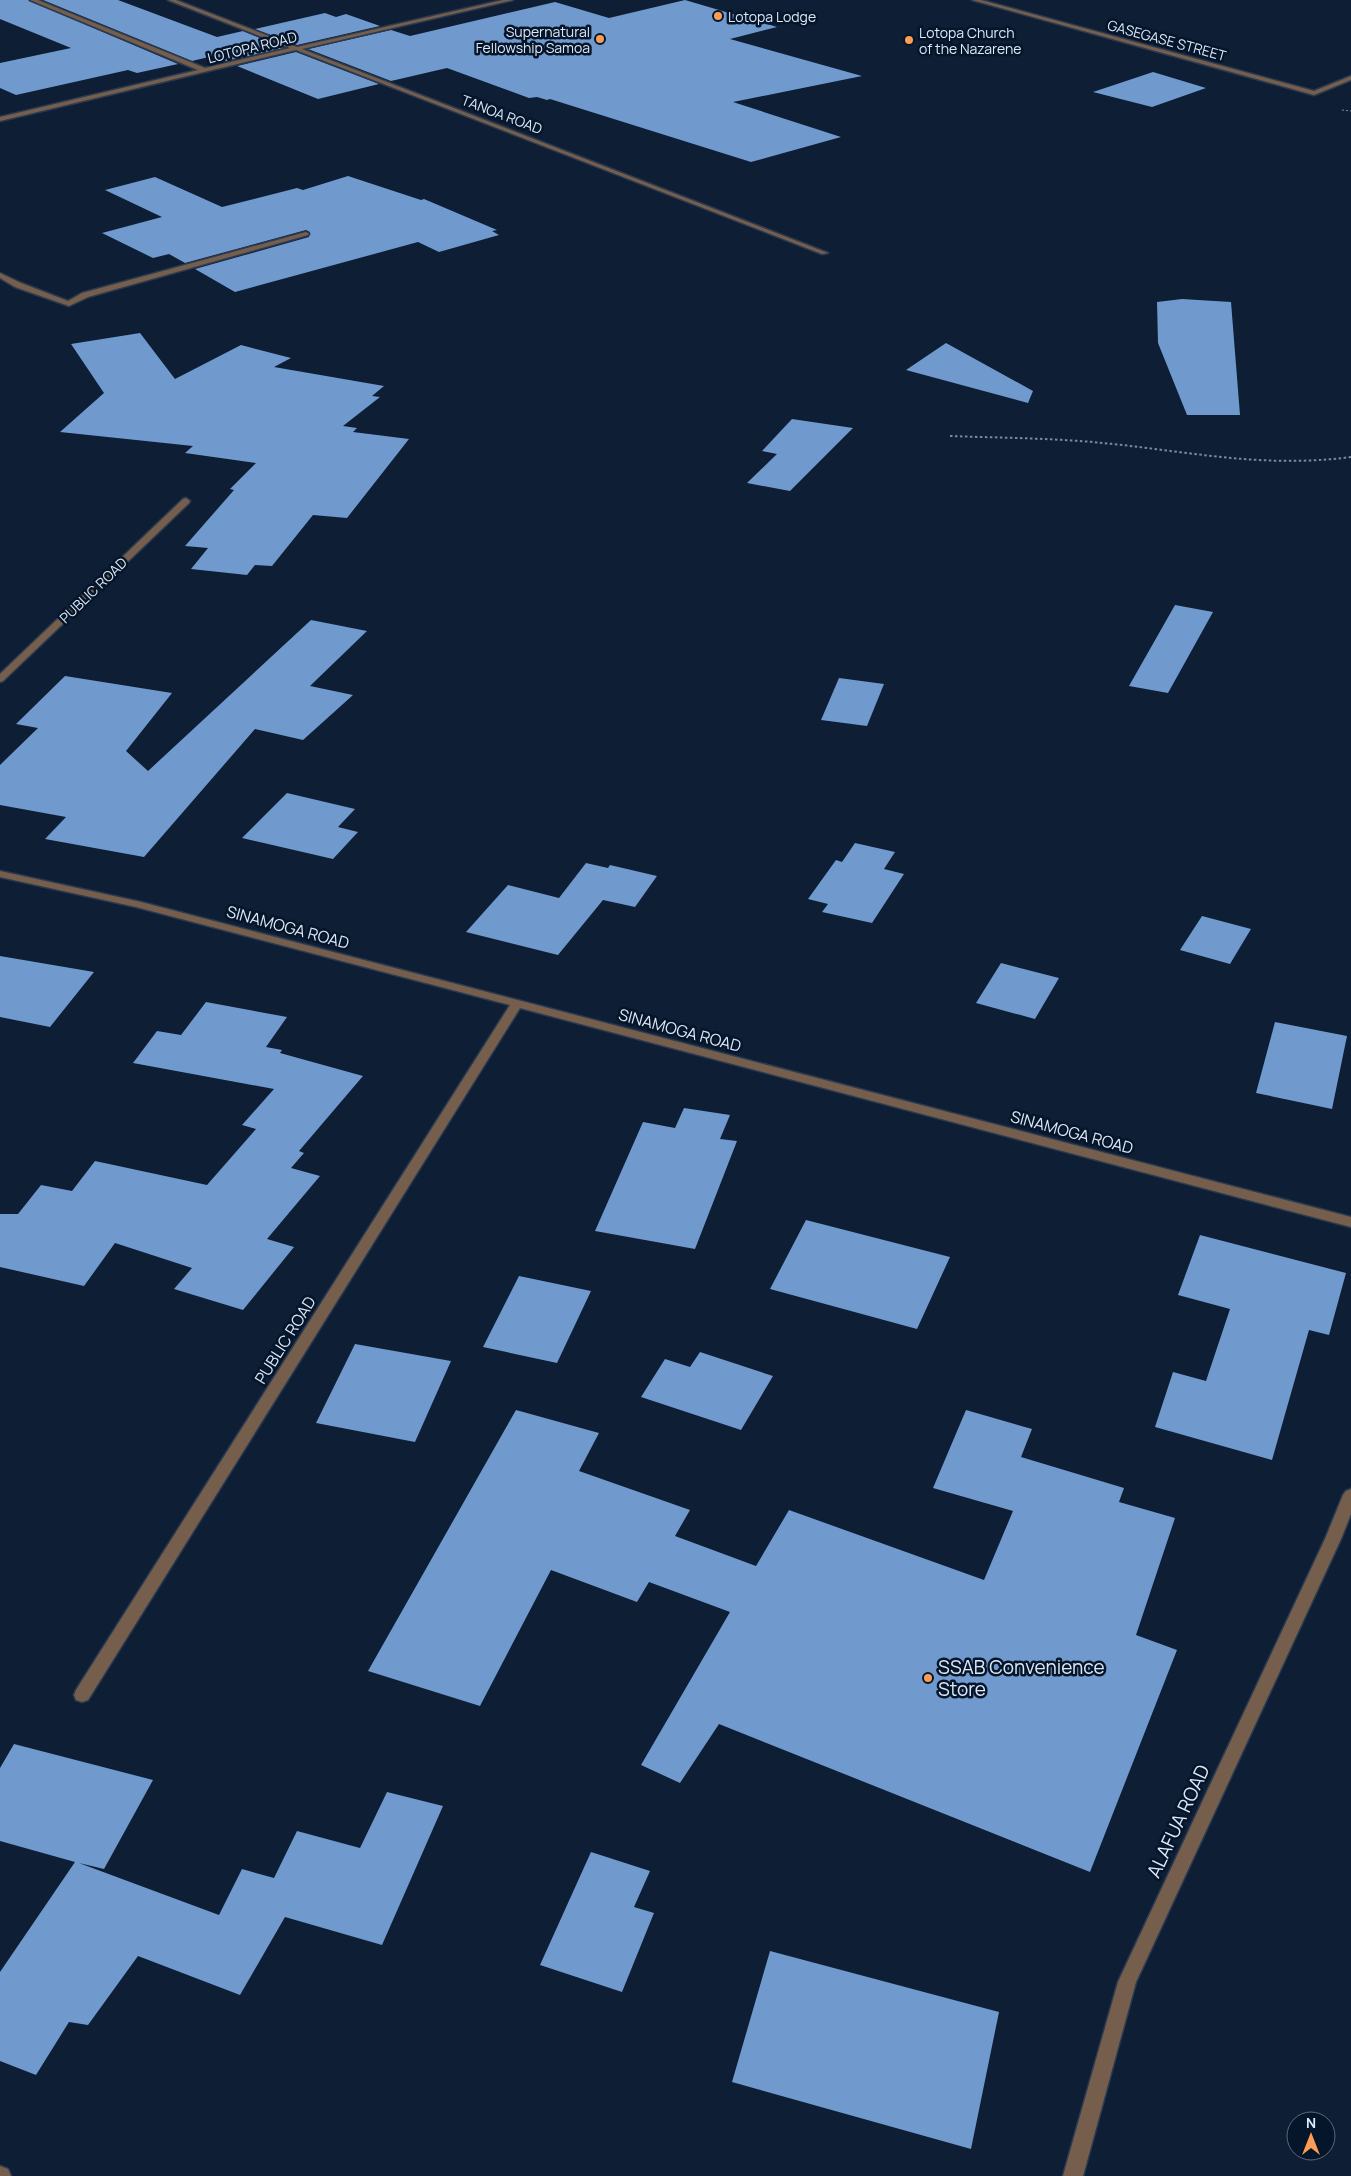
<svg xmlns="http://www.w3.org/2000/svg" width="1351" height="2176" font-family="Manrope,sans-serif">
<style>
.building{fill:#7099ce}
.lines{fill:none;stroke-linecap:round;stroke-linejoin:round}
.minor-casing{stroke:#2a3a50;stroke-width:3}
.path-far1{stroke:#7c8a9d;stroke-width:1;stroke-dasharray:2 2;stroke-linecap:butt}
.path{stroke:#7c8a9d;stroke-width:2;stroke-dasharray:2.5 2.5;stroke-linecap:butt}
.minor{fill:#765e4d;fill-rule:evenodd}
.poi-dot{fill:#fd9d55;stroke:#05152a;stroke-width:2}
.labels{text-anchor:middle;dominant-baseline:central;stroke-width:5;stroke-linejoin:round;paint-order:stroke}
.far-poi-label{font-size:14px;fill:#dde8f8;stroke:#05152a;text-anchor:start}
.far-street-label{font-size:14px;fill:#dde8f8;stroke:#05152a}
.street-label{font-size:16px;fill:#dde8f8;stroke:#05152a}
.near-poi-label{font-size:19px;fill:#dde8f8;stroke:#05152a;text-anchor:start}
.near-street-label{font-size:19px;fill:#dde8f8;stroke:#05152a}
</style>
<rect width="100%" height="100%" fill="#0d1e35"/>
<path class="building" d="M0,0H28L178,64L137,73L128,70L16,95L0,88V63L71,48L0,19Z
M43,0H118L217,37L243,31L284,48L226,61L213,56L192,61Z
M685,0L777,27L730,39L862,76L733,102L841,137L751,162L550,99L547,100L537,97L529,98L447,68L391,81L308,49L391,30L410,36L555,2L609,18Z
M325,13L336,17L346,14L380,26L297,45L255,29Z
M296,52L379,84L318,99L237,66Z
M1153,72L1206,88L1152,107L1093,92Z
M348,176L421,200L424,199L497,230L492,231L499,235L439,252L418,242L235,292L195,269L309,237L310,232L306,230L185,263L169,254L153,258L102,233L162,217L105,190L155,177L222,207L297,188L303,190Z
M1182,299L1231,302L1240,415H1187L1158,343L1157,302Z
M140,333L175,379L241,345L291,358L274,367L384,386L372,396L380,397L343,426L357,428L353,432L409,439L347,518L313,515L272,566L255,565L247,575L191,569L208,548L185,546L234,490L230,489L256,463L185,453L193,446L60,432L104,393L71,344Z
M946,343L1033,391L1028,403L906,370Z
M792,419L853,428L790,491L747,483L777,454L762,451Z
M1175,605L1213,612L1168,693L1129,686Z
M311,620L367,631L310,686L353,695L303,740L255,729L144,857L45,839L66,817L0,805V765L38,728L16,724L65,676L172,693L126,751L148,771Z
M839,678L884,684L867,726L821,720Z
M287,793L355,809L338,827L358,832L333,859L242,838Z
M855,843L895,852L884,869L904,874L872,923L822,912L828,904L808,899L836,860L842,862Z
M586,863L608,868L610,865L657,876L635,907L603,900L558,955L466,932L508,885L559,898Z
M1202,916L1251,929L1230,964L1180,950Z
M0,956L94,972L50,1027L0,1017Z
M1001,963L1059,978L1035,1019L976,1003Z
M206,1002L287,1017L266,1047L282,1050L280,1053L363,1076L299,1151L304,1153L291,1168L320,1176L267,1239L294,1247L243,1310L174,1289L192,1268L115,1243L84,1286L0,1267V1214H18L41,1185L72,1191L95,1161L207,1185L256,1129L242,1125L274,1089L133,1063L157,1031L181,1035Z
M1275,1022L1347,1036L1332,1109L1256,1093Z
M684,1108L730,1115L720,1139L737,1141L695,1249L595,1231L643,1122L675,1128Z
M806,1220L950,1257L917,1329L770,1289Z
M1200,1235L1346,1273L1329,1335L1309,1330L1272,1460L1155,1427L1173,1372L1206,1381L1230,1309L1178,1295Z
M519,1276L591,1291L557,1363L483,1347Z
M355,1344L451,1361L415,1442L316,1423Z
M700,1352L773,1376L741,1430L641,1397L665,1359L690,1367Z
M516,1410L599,1433L579,1471L690,1510L675,1536L756,1566L789,1510L984,1580L1013,1511L933,1488L966,1410L1032,1429L1021,1457L1124,1488L1119,1502L1175,1518L1136,1635L1177,1650L1090,1872L719,1724L680,1783L641,1765L730,1612L649,1582L637,1602L551,1570L480,1706L368,1671Z
M14,1744L153,1780L104,1869L79,1863L219,1915L242,1869L274,1878L297,1831L360,1848L387,1792L443,1806L382,1945L285,1917L240,1995L138,1956L88,2025L69,2022L36,2075L0,2061V1972L75,1862L0,1841V1768Z
M591,1852L650,1871L634,1907L654,1913L622,1992L540,1965Z
M770,1951L999,2012L971,2149L732,2082Z"/>
<g class="lines">
<defs>
<path id="minor" d="M30,0H38L205,68L290,48L168,0H176L297,47L503,0H513L302,49L828,253L822,254L296,50L0,121V117L198,70Z
M972,0H981L1314,91L1351,76V80L1314,95Z
M306,232L309,234L308,235L88,297L69,306L15,287L0,278V273L21,283L68,301L82,293Z
M186,498L190,501L189,503L3,681L0,682V674L183,499Z
M0,871L141,902L1351,1217V1227L520,1008L88,1700L82,1702L76,1700L74,1695L76,1690L510,1005L136,907L0,877Z
M1351,1489V1514L1341,1539L1136,1982L1083,2176H1063L1118,1982L1325,1539L1343,1495L1346,1491Z
M0,2166L8,2169L11,2176H0Z"/>
</defs>
<use href="#minor" class="minor-casing"/>
<path class="path-far1" d="M1342,110L1351,111"/>
<path class="path" d="M950,436C1004,438 1059,438 1113,444C1197,453 1266,468 1351,457"/>
<use href="#minor" class="minor"/>
</g>
<g class="poi-dot">
<circle cx="718" cy="16" r="5"/>
<circle cx="600" cy="39" r="5"/>
<circle cx="909" cy="40" r="5"/>
<circle cx="928" cy="1678" r="5"/>
</g>
<g class="labels">
<g class="far-poi-label">
<text x="728" y="16">Lotopa Lodge</text>
<text x="590" y="31" text-anchor="end">Supernatural<tspan x="590" dy="16">Fellowship Samoa</tspan></text>
<text x="919" y="32">Lotopa Church<tspan x="919" dy="16">of the Nazarene</tspan></text>
</g>
<g class="far-street-label">
<text transform="translate(1167 40) rotate(15)">GASEGASE STREET</text>
<text transform="translate(252 47) rotate(-14)">LOTOPA ROAD</text>
<text transform="translate(502 114) rotate(21)">TANOA ROAD</text>
<text transform="translate(93 590) rotate(-44)">PUBLIC ROAD</text>
</g>
<g class="street-label">
<text transform="translate(288 927) rotate(15)">SINAMOGA ROAD</text>
<text transform="translate(680 1030) rotate(15)">SINAMOGA ROAD</text>
<text transform="translate(1072 1132) rotate(15)">SINAMOGA ROAD</text>
<text transform="translate(285 1340) rotate(-58)">PUBLIC ROAD</text>
</g>
<g class="near-poi-label">
<text x="938" y="1667">SSAB Convenience<tspan x="938" dy="22">Store</tspan></text>
</g>
<g class="near-street-label">
<text transform="translate(1178 1821) rotate(-65)">ALAFUA ROAD</text>
</g>
</g>
<g transform="translate(1311 2136)"><circle r="24" fill="#05152a" stroke="#5b697c"/>
<path d="M0-4L9 19L0 12L-9 19Z" fill="#fd9d55"/>
<text y="-8" font-size="14" font-weight="bold" text-anchor="middle" fill="#dde8f8">N</text>
</g>
</svg>
